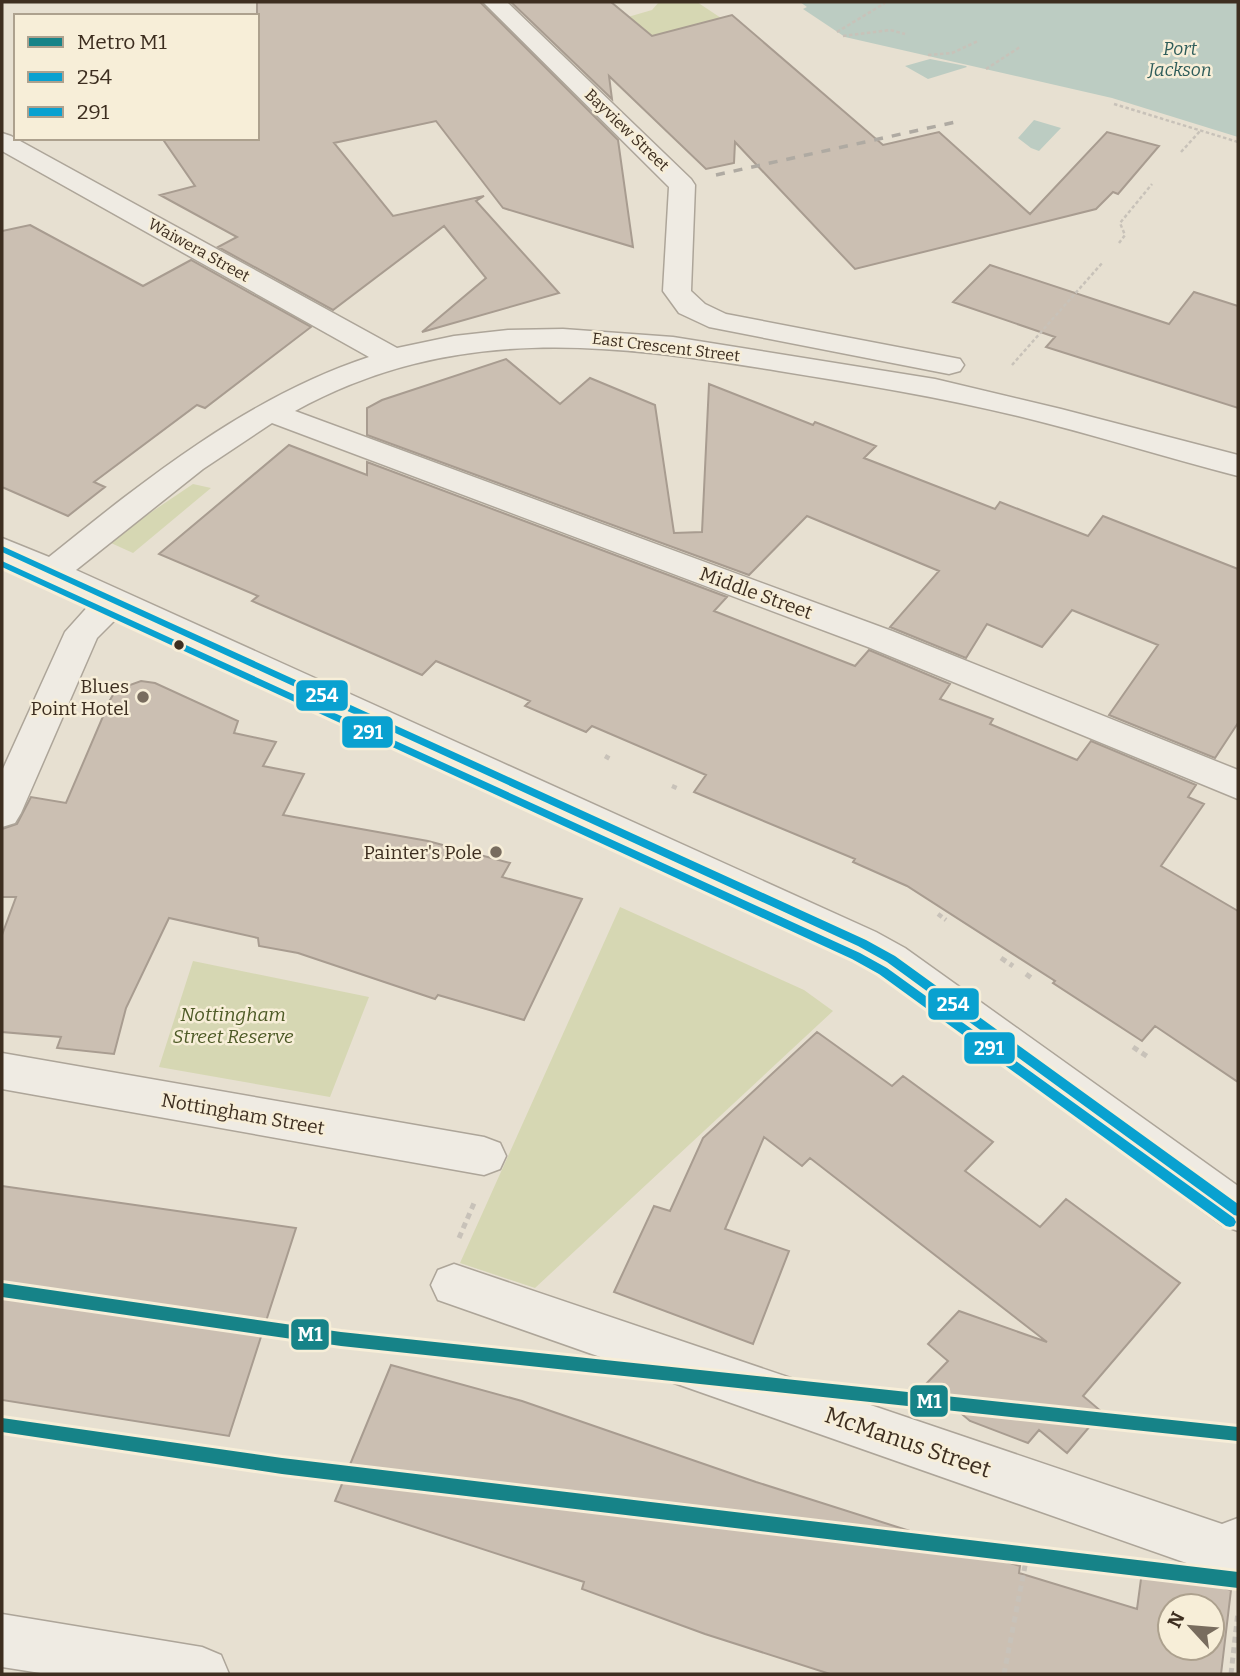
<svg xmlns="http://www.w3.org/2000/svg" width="1240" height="1676" font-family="Bitter,serif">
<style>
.green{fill:#d6d7b3}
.water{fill:#bcccc2}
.building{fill:#cbbfb2;stroke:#a89c90;stroke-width:2;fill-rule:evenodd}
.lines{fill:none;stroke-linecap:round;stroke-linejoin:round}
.minor-casing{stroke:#ada599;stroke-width:3}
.path-far2{stroke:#c8c2b9;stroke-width:2.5;stroke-dasharray:3.5 2.5;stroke-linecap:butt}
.path-far1{stroke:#c8c2b9;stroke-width:4.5;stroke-dasharray:5 3.5;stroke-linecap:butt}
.path{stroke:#c8c2b9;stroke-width:5;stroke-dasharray:6 4.5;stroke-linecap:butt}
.minor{fill:#efebe3;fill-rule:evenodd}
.rail{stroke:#afaaa2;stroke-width:3.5;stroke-dasharray:9 9;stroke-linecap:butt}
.bus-1-casing{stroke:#f7eed8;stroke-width:6}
.bus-2-casing{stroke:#f7eed8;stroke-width:6}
.bus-1{fill:#09a1d0;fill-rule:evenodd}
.bus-2{fill:#09a1d0;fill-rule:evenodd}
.metro-1-casing{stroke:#f7eed8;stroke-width:6}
.metro-1{fill:#168388;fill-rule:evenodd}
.bus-dot{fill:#3d2e20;stroke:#f7eed8;stroke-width:2.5}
.poi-dot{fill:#786c5e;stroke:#f7eed8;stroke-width:2.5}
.labels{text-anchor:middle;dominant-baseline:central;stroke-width:5;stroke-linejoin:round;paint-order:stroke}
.far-street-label{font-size:16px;fill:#3d2e20;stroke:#f7eed8}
.far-water-label{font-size:18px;font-style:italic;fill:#2f5d5a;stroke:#f7eed8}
.street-label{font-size:19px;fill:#3d2e20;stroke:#f7eed8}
.poi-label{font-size:19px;fill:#3d2e20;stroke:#f7eed8;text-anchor:end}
.park-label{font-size:19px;font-style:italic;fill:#4d5a26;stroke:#f7eed8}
.near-street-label{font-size:23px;fill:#3d2e20;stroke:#f7eed8}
.line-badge{stroke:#f7eed8;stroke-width:2.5}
.badge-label{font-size:19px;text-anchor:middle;font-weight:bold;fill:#fff}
</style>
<rect width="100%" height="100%" fill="#e7e0d1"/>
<path class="green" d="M659,2H697L721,18L715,27L632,49L614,21L652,10Z
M193,484L211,488L133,553L111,543L113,538Z
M620,907L804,990L833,1011L535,1288L460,1263Z
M193,961L369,997L330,1097L159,1067Z"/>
<path class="water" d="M800,2H1238V137L1112,98L845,37L803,9L807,7Z
M930,59L966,66L967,67L928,79L905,66Z
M1034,120L1061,128L1039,151L1031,148L1018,138Z"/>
<path class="building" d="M257,2H480L618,140L633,247L503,208L436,121L334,143L393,216L484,196L476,201L559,293L422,332L486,278L444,226L333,310L218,247L237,237L160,195L195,186L162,138H257Z
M511,2H611L652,36L732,15L883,145L939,132L1030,214L1107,132L1159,146L1118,194L1113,192L1096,209L855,269L735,142L734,163L706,169L609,76L612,99Z
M30,225L143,286L191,260L311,327L205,408L197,405L94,482L105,487L68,516L2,487V231Z
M990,265L1169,324L1194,292L1238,306V408L1046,347L1055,337L953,302Z
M506,359L560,404L590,378L655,405L674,533L702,532L709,384L813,425L815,422L876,446L864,458L995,509L1000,502L1088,536L1103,516L1238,569V723L1215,758L1109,715L1158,645L1072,610L1042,647L987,624L966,658L890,627L939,571L807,516L749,575L367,435V408L382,400Z
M289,445L367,475V462L727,597L714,611L855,666L869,650L950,684L940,699L993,719L990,724L1077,760L1091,741L1196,785L1188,797L1204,804L1161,866L1238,911V1082L1155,1026L1142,1041L1053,983L1055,981L907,886L853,862L855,859L694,792L706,775L592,726L586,732L525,706L530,701L436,661L422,675L252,601L258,596L159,554Z
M141,681L155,683L238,721L234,733L276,742L263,766L304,774L283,815L428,841L510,863L502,877L582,899L524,1020L438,995L435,999L298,953L259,946L258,938L169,918L126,1008L114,1054L57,1048L61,1037L2,1032V935L16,897H2V829L17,824L31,797L66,803L110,700L116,690Z
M817,1032L892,1086L903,1076L993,1142L965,1171L1040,1227L1066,1199L1180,1283L1083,1396L1102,1412L1067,1453L1039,1430L1028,1443L970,1421L926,1384L948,1361L928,1344L959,1311L1047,1342L810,1158L802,1166L764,1137L725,1229L789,1251L753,1344L614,1292L654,1206L670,1211L703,1138Z
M2,1186L296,1228L229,1436L2,1400Z
M391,1365L522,1401L756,1482L1020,1566L1019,1573L1137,1609L1143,1564L1231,1590L1221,1674H830L705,1634L582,1589L584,1582L335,1501ZM1170,1606H1212V1648H1170Z"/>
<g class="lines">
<defs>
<path id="minor" d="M483,2H507L691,179L695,185L691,291L705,304L726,314L960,359L964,365L960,371L949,374L709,327L679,313L663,291L669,187Z
M2,133L11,136L397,348L454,336L508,330L563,329L673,337L935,379L1061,409L1238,455V476C1165,457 1092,434 1018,416C939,397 860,384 779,371C608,343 453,324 295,411L892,631L1238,770V799L868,647L272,423L203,469L76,570L876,932L905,948L1238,1186V1231L1222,1225L877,970L848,954L119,616L97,638L21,813L15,823L2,827V771L65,632L91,603L2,562V538L49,557C147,478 248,397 369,357L2,151Z
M2,1053L484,1137L500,1143L506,1156L500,1169L484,1175L2,1089Z
M454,1264L1222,1524L1238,1518V1576L1232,1579L438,1300L431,1285L438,1270Z
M2,1614L202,1647L221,1655L229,1674H47L2,1667Z"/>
</defs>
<use href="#minor" class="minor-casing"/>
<path class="path-far2" d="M837,32L885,3
M843,36L890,30L905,34
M928,55L952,53L978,41
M986,69L1020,47
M1114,104L1238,142
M1181,152L1201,130
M1119,243L1125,235L1120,223L1152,184
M1012,365L1103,262"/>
<path class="path-far1" d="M605,756L612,760
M672,786L679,789
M938,914L946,920"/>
<path class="path" d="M1001,958L1013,966
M1026,974L1034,980
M1133,1047L1148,1057
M459,1238L475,1201
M1004,1674L1030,1540
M1231,1674L1238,1612"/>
<use href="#minor" class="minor"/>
<path class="rail" d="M716,175L960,121"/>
<defs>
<path id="bus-1" d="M2,546L866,940L895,956L1238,1204V1216L1234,1215L887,962L858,946L2,552Z"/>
<path id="bus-2" d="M2,561L860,953L887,968L1234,1218L1236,1222L1234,1226L1230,1227L1226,1226L879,974L852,959L2,567Z"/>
</defs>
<use href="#bus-1" class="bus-1-casing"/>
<use href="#bus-2" class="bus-2-casing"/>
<use href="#bus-1" class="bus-1"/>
<use href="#bus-2" class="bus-2"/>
<defs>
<path id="metro-1" d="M2,1283L341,1332L1238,1427V1441L341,1346L2,1297Z
M2,1418L282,1458L1238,1572V1588L282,1474L2,1432Z"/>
</defs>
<use href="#metro-1" class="metro-1-casing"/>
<use href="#metro-1" class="metro-1"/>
</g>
<circle class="bus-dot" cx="179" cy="645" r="6"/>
<g class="poi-dot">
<circle cx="143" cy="697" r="7"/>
<circle cx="496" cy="852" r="7"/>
</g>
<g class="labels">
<g class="far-street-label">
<text transform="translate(627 130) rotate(44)">Bayview Street</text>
<text transform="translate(199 250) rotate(29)">Waiwera Street</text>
<text transform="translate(666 347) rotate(7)">East Crescent Street</text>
</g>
<g class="far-water-label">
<text x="1180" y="49">Port<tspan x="1180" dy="21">Jackson</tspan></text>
</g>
<g class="street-label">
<text transform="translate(756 593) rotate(20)">Middle Street</text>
<text transform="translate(243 1114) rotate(10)">Nottingham Street</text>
</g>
<g class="poi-label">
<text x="129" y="686">Blues<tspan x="129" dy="22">Point Hotel</tspan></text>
<text x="482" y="852">Painter's Pole</text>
</g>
<g class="park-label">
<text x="233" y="1014">Nottingham<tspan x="233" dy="22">Street Reserve</tspan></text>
</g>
<g class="near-street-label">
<text transform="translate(908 1442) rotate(19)">McManus Street</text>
</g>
</g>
<g class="line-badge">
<rect x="295" y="679" width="54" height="33" rx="7" fill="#09a1d0"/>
<rect x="341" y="715" width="53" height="34" rx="7" fill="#09a1d0"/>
<rect x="927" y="987" width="53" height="34" rx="7" fill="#09a1d0"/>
<rect x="963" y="1031" width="53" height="34" rx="7" fill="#09a1d0"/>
<rect x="290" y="1318" width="40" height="33" rx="7" fill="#168388"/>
<rect x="909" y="1384" width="40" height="34" rx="7" fill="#168388"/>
</g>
<g class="badge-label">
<text x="322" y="702">254</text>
<text x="368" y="739">291</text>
<text x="953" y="1011">254</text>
<text x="989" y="1055">291</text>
<text x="310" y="1341">M1</text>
<text x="929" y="1408">M1</text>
</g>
<rect width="1240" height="1676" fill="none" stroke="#3d2e20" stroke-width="7"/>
<rect x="14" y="14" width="245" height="126" fill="#f7eed8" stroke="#ada18e" stroke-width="2"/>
<rect x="28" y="37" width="35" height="10" fill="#168388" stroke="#ada18e" stroke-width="2"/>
<text x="77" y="49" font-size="21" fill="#3d2e20">Metro M1</text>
<rect x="28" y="72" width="35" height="10" fill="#09a1d0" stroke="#ada18e" stroke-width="2"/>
<text x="77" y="84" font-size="21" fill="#3d2e20">254</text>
<rect x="28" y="107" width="35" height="10" fill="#09a1d0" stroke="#ada18e" stroke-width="2"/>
<text x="77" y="119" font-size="21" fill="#3d2e20">291</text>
<g transform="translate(1191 1627) rotate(296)"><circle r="33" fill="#f7eed8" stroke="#ada18e" stroke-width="2"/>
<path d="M0-5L12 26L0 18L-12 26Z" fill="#786c5e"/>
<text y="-10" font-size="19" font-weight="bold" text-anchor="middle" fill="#3d2e20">N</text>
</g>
</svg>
